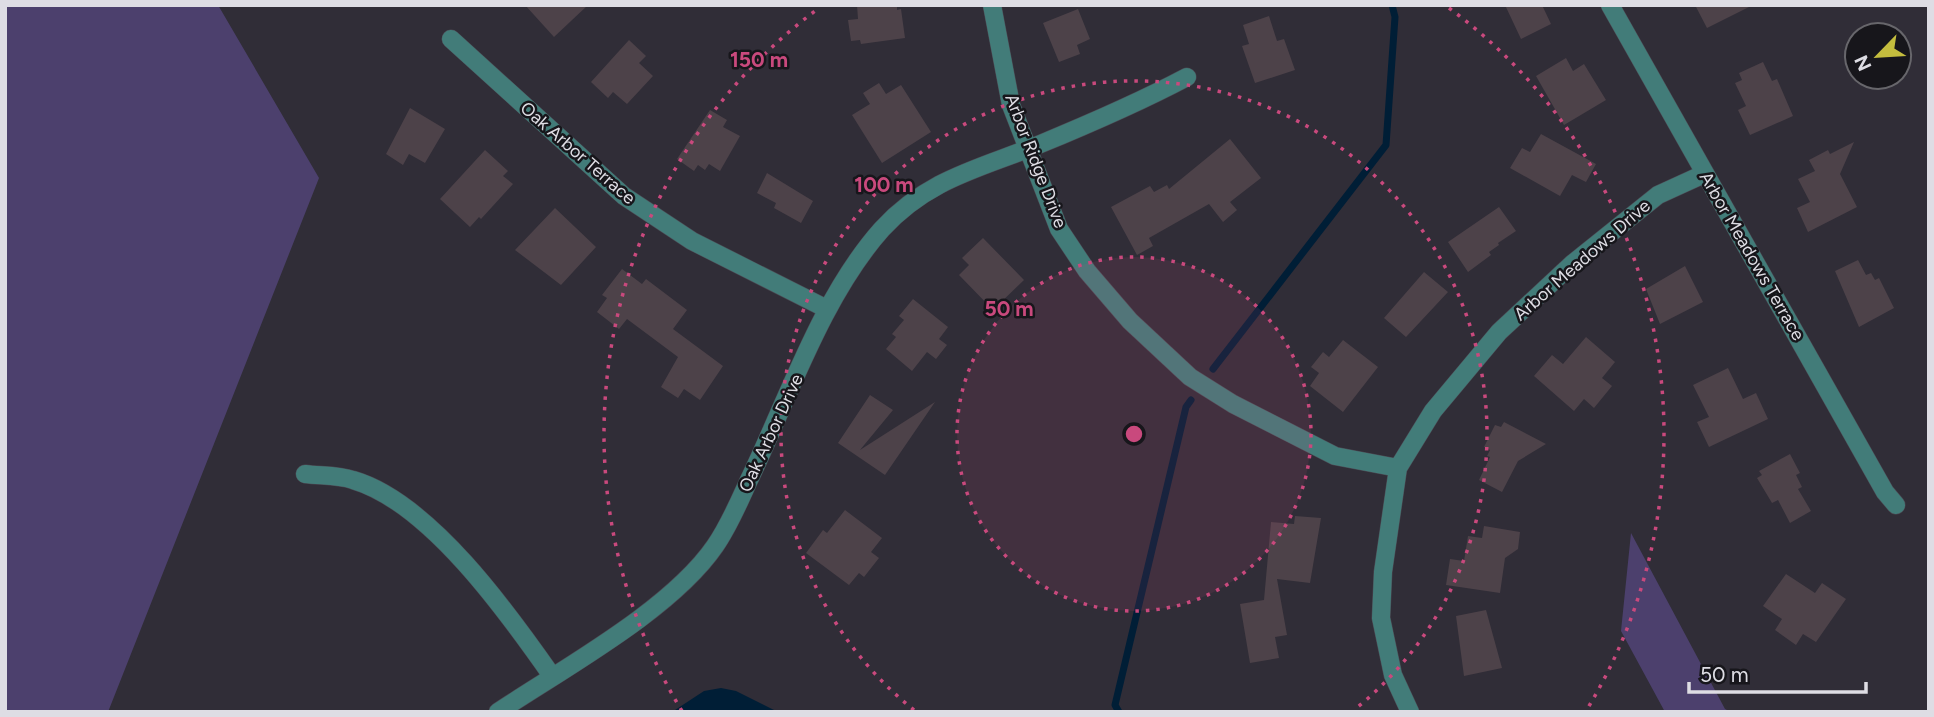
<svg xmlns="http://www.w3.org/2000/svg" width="1934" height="717" font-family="Figtree,sans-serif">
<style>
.green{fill:#4c406d}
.water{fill:#001e36}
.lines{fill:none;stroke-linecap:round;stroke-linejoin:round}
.stream{stroke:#001e36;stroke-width:7}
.building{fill:#4d4249}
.minor-casing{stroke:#4c4953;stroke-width:19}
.minor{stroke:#427c79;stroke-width:18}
.ring{fill:none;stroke:#c9497d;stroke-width:3.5;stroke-dasharray:3.5 7}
.labels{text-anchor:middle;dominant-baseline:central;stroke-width:5;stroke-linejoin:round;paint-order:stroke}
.street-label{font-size:18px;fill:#dedde4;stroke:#17161b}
.centre{fill:#c9497d;stroke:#17161b;stroke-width:3.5}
.ring-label{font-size:21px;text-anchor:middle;font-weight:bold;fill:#c9497d;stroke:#17161b;stroke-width:5;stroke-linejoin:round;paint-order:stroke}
</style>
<rect width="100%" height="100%" fill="#302d37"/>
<path class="green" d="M5,5H218L319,178L108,712H5Z
M1631,533L1725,709L1731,712H1665L1621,631Z"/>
<path class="water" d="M721,688L736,691L778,712H672L704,691Z"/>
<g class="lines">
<path class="stream" d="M1213,369L1386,145L1395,17L1392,5
M1119,712L1115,705L1186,407L1191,400"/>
</g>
<path class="building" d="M525,5H588L554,37Z
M857,5H897V10L901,9L905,38L861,44L860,40L851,41L848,20L858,19Z
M1505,5H1542L1551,24L1521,39Z
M1695,5H1753L1707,28Z
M1078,9L1090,39L1077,45L1080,54L1059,62L1043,23Z
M1269,16L1277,41L1284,39L1295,70L1255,83L1242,46L1249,44L1243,25Z
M629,40L646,56L639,63L653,76L627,104L613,92L608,98L591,82Z
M1566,58L1573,71L1584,64L1606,100L1564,125L1536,76Z
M1763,62L1772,81L1777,79L1793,116L1750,135L1738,110L1746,106L1735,83L1742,80L1739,73Z
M879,83L886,94L901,85L931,132L882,163L852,115L870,104L863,93Z
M410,108L445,129L425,163L409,154L403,165L386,154Z
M710,110L727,120L723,127L740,136L720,171L709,164L705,170L698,165L694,171L677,159Z
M1541,134L1596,164L1586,182L1572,175L1560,196L1510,168L1522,148L1530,152Z
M1230,139L1261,178L1230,202L1237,210L1223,222L1209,204L1149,238L1153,246L1137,255L1111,207L1150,186L1154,192L1167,185L1169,189Z
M1854,142L1840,174L1857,207L1808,232L1797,208L1810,202L1798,179L1815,171L1809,160L1828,150L1830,154Z
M485,150L508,171L503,176L513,184L481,219L479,217L470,227L440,199Z
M767,173L813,201L801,223L774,208L776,203L757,193Z
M1499,207L1516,231L1498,243L1499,245L1489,252L1491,255L1468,272L1448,242Z
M555,208L596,247L561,285L515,250Z
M983,238L1024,280L993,310L959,275L969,265L962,258Z
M1858,260L1866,275L1871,273L1875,280L1879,278L1894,308L1859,327L1835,271Z
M1685,266L1703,302L1660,324L1646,289Z
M622,269L642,284L646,279L687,310L673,329L723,366L700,400L684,389L678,398L661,387L678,357L627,319L619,329L597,312L607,298L602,295Z
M1424,272L1448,292L1406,337L1384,318Z
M913,299L948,327L939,339L947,345L936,359L927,352L912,371L886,349L896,337L892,334L904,320L899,316Z
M1586,337L1615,362L1602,378L1612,386L1594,408L1584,399L1574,411L1534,376L1552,355L1563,364Z
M1343,340L1378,367L1343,412L1310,386L1319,373L1311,367L1323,352L1329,357Z
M1728,368L1743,399L1756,393L1768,419L1709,447L1697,422L1709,417L1693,385Z
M870,395L893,410L860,450L935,402L885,475L838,443Z
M1504,422L1546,444L1518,461L1502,492L1479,480L1490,457L1487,456L1490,450L1484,447L1495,425L1501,427Z
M1790,454L1800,473L1796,475L1802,487L1798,489L1811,511L1790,523L1778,500L1772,503L1757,478L1762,475L1759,471Z
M845,510L882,538L871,552L879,558L864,577L859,573L849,585L806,553L823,530L827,533Z
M1295,516L1321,518L1310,583L1277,579L1287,635L1275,637L1279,658L1250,663L1240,604L1264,600L1271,522L1294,524Z
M1484,526L1520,532L1518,549L1505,558L1500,593L1446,585L1450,559L1464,561L1468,536L1482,538Z
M1786,574L1815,593L1822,583L1846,599L1816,642L1803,634L1796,645L1775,630L1782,619L1763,606Z
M1486,610L1502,668L1464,676L1456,616Z"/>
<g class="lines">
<defs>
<path id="minor" d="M992,5L1011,105L1059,229L1087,271L1130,321L1190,377L1233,404L1335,456L1398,468
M1610,5L1885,492L1896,505
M451,39L624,196L692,241L827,309
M305,474C321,476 338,475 353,480C429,502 508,613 552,676
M498,712C564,668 671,610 715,546C729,526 739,502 749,480C788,399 822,296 882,229C928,179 978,169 1038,145C1089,124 1138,103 1187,77
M1410,712L1393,675L1381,618L1383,572L1398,468L1433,411L1499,332L1572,264L1658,195L1704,174"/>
</defs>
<use href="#minor" class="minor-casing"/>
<use href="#minor" class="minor"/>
</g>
<circle cx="1134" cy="434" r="177" fill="#c9497d" fill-opacity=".12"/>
<g class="ring">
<circle cx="1134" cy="434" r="177"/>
<path d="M914 710A353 353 0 1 1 1354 710"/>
<path d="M682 711A530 530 0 0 1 819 8M1449 8A530 530 0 0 1 1586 711"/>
</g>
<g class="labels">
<g class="street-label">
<text transform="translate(578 153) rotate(41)">Oak Arbor Terrace</text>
<text transform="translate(1036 161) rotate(69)">Arbor Ridge Drive</text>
<text transform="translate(1752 256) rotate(60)">Arbor Meadows Terrace</text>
<text transform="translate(1582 260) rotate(-41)">Arbor Meadows Drive</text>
<text transform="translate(771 433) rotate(-65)">Oak Arbor Drive</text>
</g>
</g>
<circle cx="1134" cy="434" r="10" class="centre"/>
<g class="ring-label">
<text x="759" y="67">150 m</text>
<text x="884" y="192">100 m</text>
<text x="1009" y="316">50 m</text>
</g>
<rect width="1934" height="717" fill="none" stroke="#dedde4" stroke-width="14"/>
<g transform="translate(1878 56) rotate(245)"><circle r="33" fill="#17161b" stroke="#67666b" stroke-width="2"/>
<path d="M0-5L12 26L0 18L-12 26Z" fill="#c4bd3e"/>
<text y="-10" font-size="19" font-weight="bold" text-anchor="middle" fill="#dedde4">N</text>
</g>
<path d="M1689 682v10h177v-10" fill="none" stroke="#dedde4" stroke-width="3.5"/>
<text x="1700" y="682" font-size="21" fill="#dedde4" stroke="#17161b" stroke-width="5" paint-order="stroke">50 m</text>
</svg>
